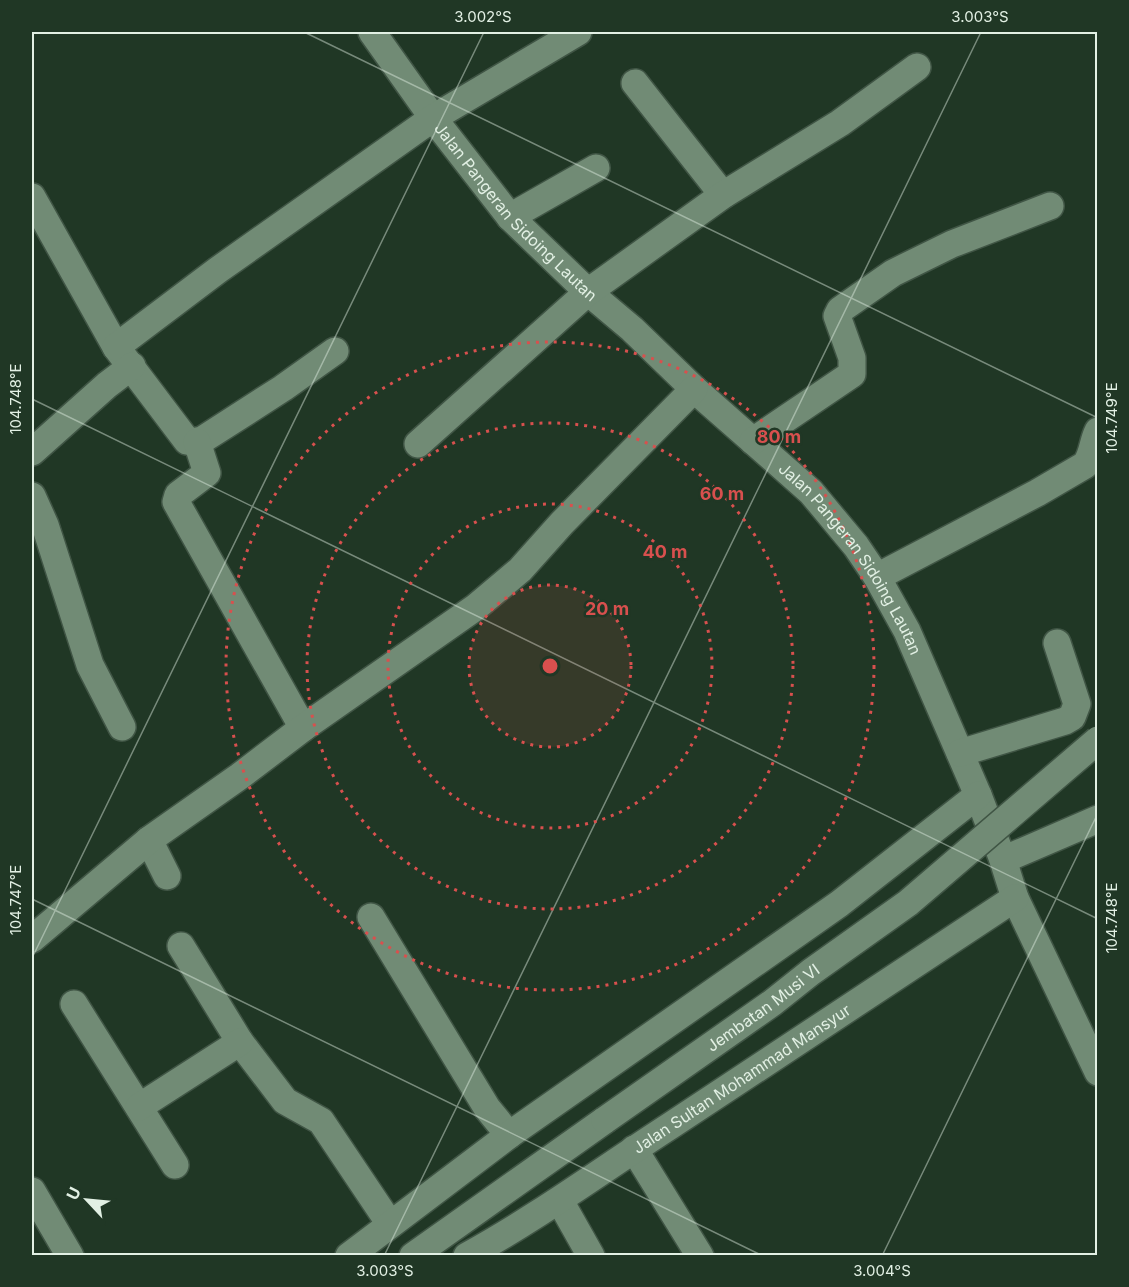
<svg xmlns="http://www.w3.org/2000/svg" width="1129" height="1287" font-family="Inter,sans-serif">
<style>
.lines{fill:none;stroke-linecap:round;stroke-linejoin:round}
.minor-casing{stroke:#405545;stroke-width:30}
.minor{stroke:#718b75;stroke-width:27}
.minor-bridge-casing{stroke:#405545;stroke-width:30;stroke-linecap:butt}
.minor-bridge{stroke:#718b75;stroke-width:27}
.ticks{fill:none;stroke:#e2f0e4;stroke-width:1.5;stroke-opacity:0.45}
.ring{fill:none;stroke:#d8504e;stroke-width:3;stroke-dasharray:3 6}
.labels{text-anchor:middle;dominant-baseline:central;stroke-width:5;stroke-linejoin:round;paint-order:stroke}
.street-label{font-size:16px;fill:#e2f0e4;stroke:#203725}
.centre{fill:#d8504e;stroke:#203725;stroke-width:3}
.ring-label{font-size:18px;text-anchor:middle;font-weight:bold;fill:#d8504e;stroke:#203725;stroke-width:5;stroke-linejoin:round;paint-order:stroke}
.neatline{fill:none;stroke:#e2f0e4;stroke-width:2}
.ticks-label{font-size:15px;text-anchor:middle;fill:#e2f0e4}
</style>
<rect width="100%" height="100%" fill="#203725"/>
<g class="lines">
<defs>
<g id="minor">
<path id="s1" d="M372,32L433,118L510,217L588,292L632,329L694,389L811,492L856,546L877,577L907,631L978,795L1003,860L1015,898L1098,1072"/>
<path d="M635,83L723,195"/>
<path d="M32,197L116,347L187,441L192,442L202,440L283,388L335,351"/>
<path d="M510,217L596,168"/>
<path d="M116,347L218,270L433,118L578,32"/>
<path d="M753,441L852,374V358L837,316L840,310L893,273L952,244L1050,206"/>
<path d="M197,442L207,473L178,495L176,502L303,728"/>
<path d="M418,444L588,292L723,195L840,123L917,67"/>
<path d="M32,452L107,385L132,366"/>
<path d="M32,496L45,525L90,665L122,727"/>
<path d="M877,577L1037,493L1085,465C1093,455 1092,443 1098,431"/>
<path d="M960,753L1065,721L1072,717L1077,704L1057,643"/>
<path d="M149,840L167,876"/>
<path d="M1003,860L1098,819"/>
<path d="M371,917L487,1108L509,1135"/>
<path d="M32,939L149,840L240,776L303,728L476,607L520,570L562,523L694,389"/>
<path d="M181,946L240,1042L285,1101L321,1121L390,1224"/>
<path d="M74,1004L175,1165"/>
<path d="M139,1107L240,1042"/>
<path d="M634,1149L700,1256"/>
<path d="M32,1191L70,1256"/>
<path d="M560,1201L591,1256"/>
<path d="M349,1256L509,1135L839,904L978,795"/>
<path d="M413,1256L605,1120"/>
<path id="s2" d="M467,1256C538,1217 602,1170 670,1126C785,1050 900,974 1015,898"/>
</g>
</defs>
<use href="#minor" class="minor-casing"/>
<use href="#minor" class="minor"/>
<defs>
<g id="minor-bridge">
<path id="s3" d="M605,1120L772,1003L811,972L908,903L1098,740"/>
</g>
</defs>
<use href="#minor-bridge" class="minor-bridge-casing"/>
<use href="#minor-bridge" class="minor-bridge"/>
</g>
<path class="ticks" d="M304,32L1098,418M32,399L1098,919M32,899L763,1256M32,958L484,32M384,1256L981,32M882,1256L1098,813"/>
<circle cx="550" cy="666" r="81" fill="#d8504e" fill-opacity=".12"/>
<g class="ring">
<circle cx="550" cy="666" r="81"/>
<circle cx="550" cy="666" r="162"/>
<circle cx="550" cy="666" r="243"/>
<circle cx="550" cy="666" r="324"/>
</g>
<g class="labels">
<g class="street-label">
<text stroke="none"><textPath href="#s1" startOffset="231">Jalan Pangeran Sidoing Lautan</textPath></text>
<text stroke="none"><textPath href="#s1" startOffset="716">Jalan Pangeran Sidoing Lautan</textPath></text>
<text stroke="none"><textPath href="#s3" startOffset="194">Jembatan Musi VI</textPath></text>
<text stroke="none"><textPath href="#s2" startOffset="327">Jalan Sultan Mohammad Mansyur</textPath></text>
</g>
</g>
<circle cx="550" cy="666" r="9" class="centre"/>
<g class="ring-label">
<text x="779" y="443">80 m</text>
<text x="722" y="500">60 m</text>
<text x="665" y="558">40 m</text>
<text x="607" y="615">20 m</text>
</g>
<rect width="1129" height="1287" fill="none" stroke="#203725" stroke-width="66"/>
<g transform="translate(87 1200) rotate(296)" stroke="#203725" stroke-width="4.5" paint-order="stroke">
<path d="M0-4.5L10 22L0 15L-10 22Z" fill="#e2f0e4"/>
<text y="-9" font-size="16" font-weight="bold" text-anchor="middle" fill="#e2f0e4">U</text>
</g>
<rect x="33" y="33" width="1063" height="1221" class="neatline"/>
<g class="ticks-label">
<text x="483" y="22">3.002°S</text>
<text x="980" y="22">3.003°S</text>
<text transform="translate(16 399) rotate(-90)" y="5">104.748°E</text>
<text transform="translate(1112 418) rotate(-90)" y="5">104.749°E</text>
<text transform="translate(16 900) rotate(-90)" y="5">104.747°E</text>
<text transform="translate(1112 918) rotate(-90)" y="5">104.748°E</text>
<text x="385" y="1276">3.003°S</text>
<text x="882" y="1276">3.004°S</text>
</g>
</svg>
